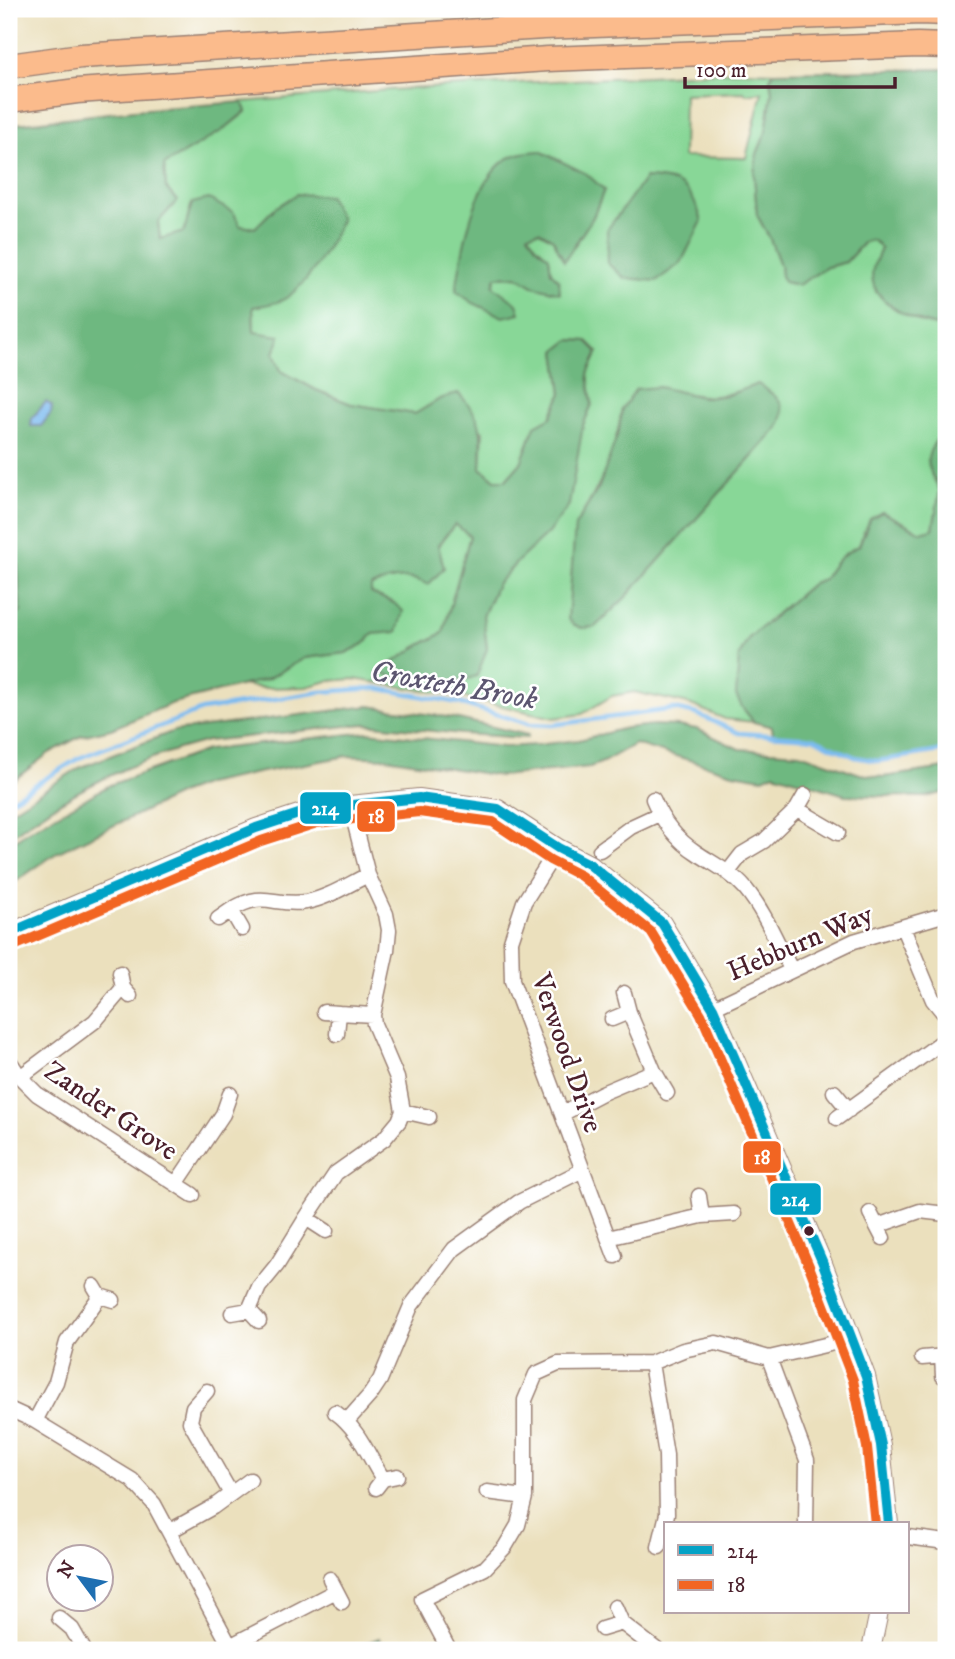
<svg xmlns="http://www.w3.org/2000/svg" width="955" height="1659" font-family="'IM FELL DW Pica',serif">
<style>
.green{fill:#88d797;stroke:#697b61;stroke-width:2;fill-rule:evenodd}
.forest{fill:#6eb880;stroke:#5c6c56;stroke-width:2}
.water{fill:#7cbbf0;stroke:#636d8e;stroke-width:2}
.lines{fill:none;stroke-linecap:round;stroke-linejoin:round}
.stream{stroke:#7cbbf0;stroke-width:4.5}
.minor-casing{stroke:#9a8074;stroke-width:17}
.tertiary-casing{stroke:#9a8074;stroke-width:20}
.motorway-casing{stroke:#9a8074;stroke-width:27}
.minor{stroke:#fff;stroke-width:14}
.tertiary{stroke:#fff;stroke-width:18}
.motorway{stroke:#fbbb8c;stroke-width:24}
.bus-1-casing{stroke:#fff;stroke-width:16}
.bus-2-casing{stroke:#fff;stroke-width:16}
.bus-1{stroke:#04a2c6;stroke-width:10}
.bus-2{stroke:#f26522;stroke-width:10}
.bus-dot{fill:#4a1f2b;stroke:#fff;stroke-width:2.5}
.labels{text-anchor:middle;dominant-baseline:central;stroke-width:5;stroke-linejoin:round;paint-order:stroke}
.street-label{font-size:28px;fill:#4a1f2b;stroke:#fff}
.water-label{font-size:30px;font-style:italic;fill:#5c5670;stroke:#fff}
.line-badge{stroke:#fff;stroke-width:2.5}
.badge-label{font-size:19px;text-anchor:middle;font-weight:bold;fill:#fff}
</style>
<rect width="100%" height="100%" fill="#fff"/>
<filter id="ink" filterUnits="userSpaceOnUse"><feTurbulence type="fractalNoise" baseFrequency=".0143" numOctaves="2"/><feDisplacementMap in="SourceGraphic" scale="14" xChannelSelector="R" yChannelSelector="G"/><feConvolveMatrix kernelMatrix="1 2 1 2 8 2 1 2 1" color-interpolation-filters="sRGB"/></filter>
<filter id="wash" filterUnits="userSpaceOnUse"><feTurbulence type="fractalNoise" baseFrequency=".00686" numOctaves="4" result="noise"/><feDisplacementMap in="SourceGraphic" scale="28" xChannelSelector="R" yChannelSelector="G"/><feGaussianBlur stdDeviation="1.57" result="paint"/><feColorMatrix in="noise" values="0 0 0 0 0 0 0 0 0 0 0 0 0 0 0 0 0 1.4 0 .05"/><feComposite in="paint" operator="in"/></filter>
<g filter="url(#wash)">
<rect width="100%" height="100%" fill="#ebe0bd"/>
<path class="green" d="M742,71L774,72L770,79L772,92L766,132L757,154L754,174L757,215L770,239L780,265L781,276L785,282L798,285L827,267L846,262L864,242L872,240L879,245L881,249L874,266L876,292C898,309 917,328 946,326V427L933,445L931,474L940,490L933,529L921,532L882,512L864,531L859,546C842,553 833,564 824,579L813,583L749,638L739,656L742,707L754,722L725,719L689,704L634,692L612,696L582,714L554,718L458,696L354,679L328,681L306,687L264,688L241,685L267,679L304,658L346,653L364,644L373,634L394,603L371,593V586L388,580L417,577L455,523L470,536L443,633L415,648L379,672L487,649L483,616L497,584L518,561L576,457L583,425L592,404L588,374L598,352L587,341L570,340L556,351L562,393L551,417L534,429L521,463L506,480H495L481,468L483,431L440,399L415,414L351,404L316,390L281,371L274,354L254,332L253,307L275,208L255,228L240,226L192,203L184,232L160,240L158,222L177,201L166,188L164,165L223,130L246,112L242,102L389,90ZM744,92L746,94L762,92L746,158L683,157L684,94ZM604,190L593,217L565,260L553,239L539,231L528,234L536,246L549,257L551,272L533,286L517,276L496,277L493,286L456,291L473,212ZM758,384L777,429L626,597L575,526C600,486 615,456 622,409L659,387C705,398 713,402 758,384Z
M9,538L17,558L21,613L9,620Z"/>
<path class="forest" d="M946,69V326C924,328 877,305 873,282C870,270 876,260 881,249L879,245L872,240L864,242L846,262L827,267L798,285L785,282L781,276L780,265L770,239L757,215L754,174L757,154L766,132L772,92L770,79L774,72Z
M242,102L246,111L223,130L164,165L166,188L177,201L158,222L160,239L184,232L192,203L209,199L234,213L240,226L255,228L275,208L297,194L329,196L341,220C330,246 310,282 286,298C278,304 263,305 253,307L254,332L280,336L274,354L281,371L316,390L351,404L415,414L440,399L458,393C485,420 482,432 481,468L495,480H506L521,463L535,426L551,417L562,393L556,351L570,340L587,341L598,352L588,374L592,404L583,425L569,505L548,533L518,561L497,584L483,616L487,649L477,676L445,686L397,678L379,672L415,648L443,633L470,536L455,524L438,545L444,568L428,585C410,573 391,579 371,586V593L394,603L403,611L397,632L373,634L364,644L346,653L305,658L267,679L173,703L111,729L81,736L49,753L9,784V620L21,612L17,558L9,538V125L134,110Z
M540,151L587,174L604,190L593,217L564,261L553,239L539,231L528,234L536,246L549,257L551,272L559,280L560,293L533,286L517,276L496,277L493,286L517,304L520,313L503,317L473,303L456,291C462,253 473,173 513,156C521,152 532,152 540,151Z
M645,178C681,179 691,186 702,221L681,263L656,281L625,278L608,264L607,230Z
M758,384C777,396 791,405 777,429L626,597L595,627L581,628L572,624L568,619L575,526L599,487L619,430L622,409L636,389L659,387L706,398L728,395Z
M946,427V750L878,761L855,757L813,738L773,736L772,727L754,722L742,707L736,695L739,656L749,638L813,583L824,579C833,564 842,553 859,546L870,519L882,512L921,532L933,529L940,490C922,459 925,455 946,427Z
M369,706L454,718L528,735V738L462,734L365,724L207,741C136,759 66,792 9,838V812L79,768L174,731Z
M654,725L678,726L697,729L739,749L800,753L860,774L883,777L946,768V792L926,797L845,795L774,773L763,778L733,773L635,744L603,762L590,767L500,776L386,758L347,756L262,772L206,784L182,793L58,852L9,886V845L26,832L110,785L207,750L368,732L504,747L536,745L579,740L626,728Z
M379,1638L385,1650H352Z"/>
<path class="water" d="M46,402L52,406L51,413L41,426H31L32,418Z"/>
<g class="lines">
<path class="stream" d="M9,801L79,758L202,710L320,692L376,688L459,703L529,724L552,725L674,709L697,714L739,733L813,738L855,757L878,761L946,750"/>
</g>
</g>
<g filter="url(#ink)">
<g class="lines">
<defs>
<path id="minor" d="M653,799C662,821 677,840 697,853C714,864 732,873 745,888C765,912 777,943 791,969
M797,809L838,833
M558,848L524,902L511,941L512,981L615,1256
M600,850L631,827L659,814
M728,872L742,854L764,841L797,809L805,795
M231,910C265,889 273,907 306,902C328,898 349,884 368,875
M218,919L231,910L242,929
M903,928L933,1000L946,1016
M120,973L123,988L130,996
M713,1008L854,941L946,914
M324,1012L339,1013L337,1034
M339,1013L373,1015
M612,1019L629,1012L624,993
M9,1060L20,1077L37,1094L193,1195
M654,1071L667,1093
M20,1077L95,1021L123,988
M834,1092L849,1110
M403,1111L429,1117
M562,1114L602,1093L654,1071L629,1012
M837,1118L946,1039
M176,1184L223,1114L230,1094
M699,1196L702,1216
M870,1213L883,1238
M306,1218L336,1173L384,1139L399,1121L403,1111L397,1078L374,1024L373,1015L387,950L389,930L386,914L368,875L350,805
M877,1226L920,1211L946,1214
M608,1238L702,1216L734,1214
M94,1286L100,1296L113,1300
M249,1310L259,1287L277,1265L306,1218L326,1231
M232,1313L249,1310L259,1321
M942,1356L943,1376
M769,1358L807,1460L806,1524
M922,1358L946,1356
M651,1363L666,1455L667,1514L659,1547
M207,1391L193,1407L190,1422L231,1494
M9,1409L35,1421L132,1480L154,1504L230,1646
M335,1412C358,1428 368,1455 383,1479
M35,1421L56,1382L67,1342L100,1296
M347,1421L370,1395L380,1380L411,1306L454,1249L519,1202L583,1170
M376,1488L383,1479L397,1476
M487,1492L525,1497
M170,1531L213,1507L250,1480
M908,1537L946,1542
M330,1579L342,1602
M615,1607L622,1623L657,1650
M59,1618L72,1629L84,1650
M602,1629L622,1623
M222,1650L336,1591
M449,1650L422,1599L485,1568L505,1547L518,1525L525,1497V1400L536,1374L558,1364L651,1363L683,1350L716,1343L769,1358L851,1339"/>
<path id="tertiary" d="M9,933L256,828L314,809L350,805L419,798L498,809L558,848L589,864L662,923L713,1008L822,1261L866,1376L881,1445L889,1524
M871,1650L879,1612"/>
<path id="motorway" d="M9,66L81,56L544,27L920,12L946,13
M9,100L77,91L548,59L918,45L946,46"/>
</defs>
<use href="#minor" class="minor-casing"/>
<use href="#tertiary" class="tertiary-casing"/>
<use href="#motorway" class="motorway-casing"/>
<use href="#minor" class="minor"/>
<use href="#tertiary" class="tertiary"/>
<use href="#motorway" class="motorway"/>
<defs>
<path id="bus-1" d="M9,933L256,828L314,809L419,798L498,809L558,848L589,864L662,923L713,1008L822,1261L866,1376L881,1445L889,1524"/>
<path id="bus-2" d="M14,946L261,841L317,823L419,812L493,822L550,860L581,876L651,932L701,1014L809,1266L853,1380L867,1447L875,1524"/>
</defs>
<use href="#bus-1" class="bus-1-casing"/>
<use href="#bus-2" class="bus-2-casing"/>
<use href="#bus-1" class="bus-1"/>
<use href="#bus-2" class="bus-2"/>
</g>
</g>
<circle class="bus-dot" cx="809" cy="1231" r="6"/>
<g class="labels">
<g class="street-label">
<text transform="translate(800 943) rotate(-23)">Hebburn Way</text>
<text transform="translate(567 1053) rotate(71)">Verwood Drive</text>
<text transform="translate(111 1111) rotate(34)">Zander Grove</text>
</g>
<g class="water-label">
<text transform="translate(454 686) rotate(10)">Croxteth Brook</text>
</g>
</g>
<g class="line-badge">
<rect x="299" y="791" width="53" height="34" rx="7" fill="#04a2c6"/>
<rect x="356" y="800" width="40" height="33" rx="7" fill="#f26522"/>
<rect x="742" y="1140" width="40" height="34" rx="7" fill="#f26522"/>
<rect x="769" y="1182" width="53" height="34" rx="7" fill="#04a2c6"/>
</g>
<g class="badge-label">
<text x="325" y="815">214</text>
<text x="376" y="823">18</text>
<text x="762" y="1164">18</text>
<text x="795" y="1206">214</text>
</g>
<rect width="955" height="1659" fill="none" stroke="#fff" stroke-width="35"/>
<rect x="664" y="1522" width="245" height="91" fill="#ffffff" stroke="#b7a5aa" stroke-width="2"/>
<rect x="678" y="1545" width="35" height="10" fill="#04a2c6" stroke="#b7a5aa" stroke-width="2"/>
<text x="727" y="1558" font-size="21" fill="#4a1f2b">214</text>
<rect x="678" y="1580" width="35" height="10" fill="#f26522" stroke="#b7a5aa" stroke-width="2"/>
<text x="727" y="1592" font-size="21" fill="#4a1f2b">18</text>
<g transform="translate(80 1578) rotate(302)"><circle r="33" fill="#ffffff" stroke="#b7a5aa" stroke-width="2"/>
<path d="M0-5L12 26L0 18L-12 26Z" fill="#1f6fb2"/>
<text y="-10" font-size="19" font-weight="bold" text-anchor="middle" fill="#4a1f2b">N</text>
</g>
<path d="M685 77v10h210v-10" fill="none" stroke="#4a1f2b" stroke-width="3.5"/>
<text x="696" y="77" font-size="21" fill="#4a1f2b" stroke="#ffffff" stroke-width="5" paint-order="stroke">100 m</text>
</svg>
